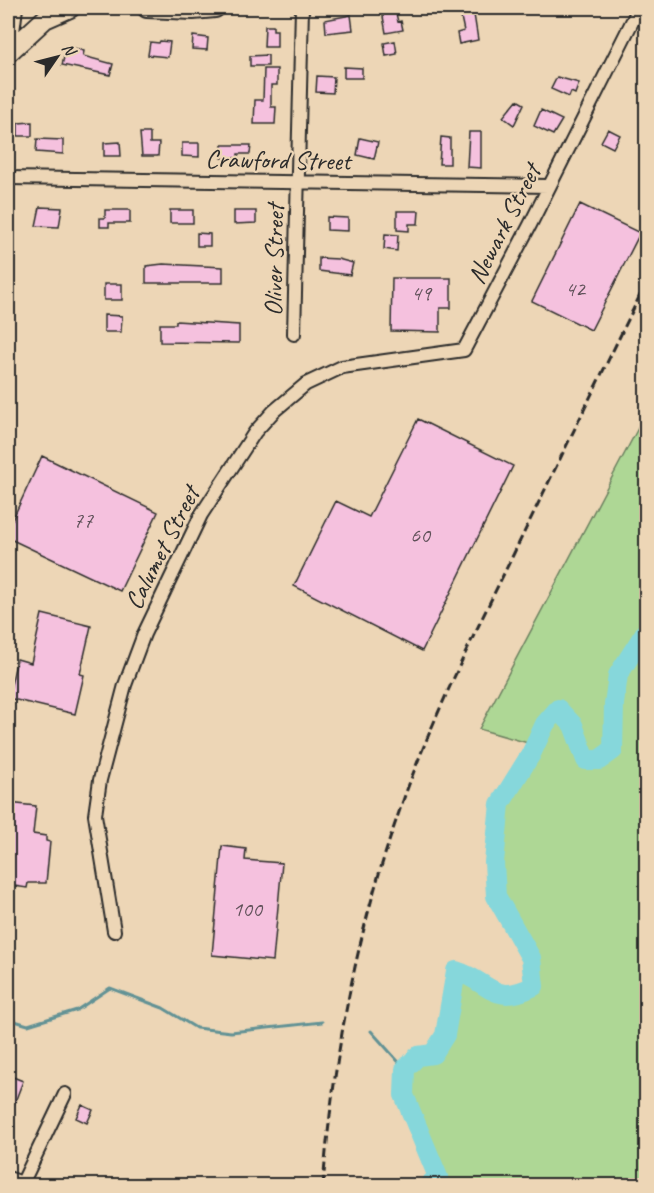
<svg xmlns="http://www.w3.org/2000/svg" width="654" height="1193" font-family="Caveat,sans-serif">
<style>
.green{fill:#aed795;stroke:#6c8160;stroke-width:1.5}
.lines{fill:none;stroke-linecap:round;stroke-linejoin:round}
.stream{stroke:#629295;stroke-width:3}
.river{stroke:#86d7db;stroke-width:20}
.building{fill:#f5c1de;stroke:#2b2b2b;stroke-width:1.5}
.street-casing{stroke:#2b2b2b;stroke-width:16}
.secondary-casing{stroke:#2b2b2b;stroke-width:22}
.street{stroke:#edd6b6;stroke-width:12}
.secondary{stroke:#edd6b6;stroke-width:18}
.rail{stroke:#2b2b2b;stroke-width:3;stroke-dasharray:9 4.5;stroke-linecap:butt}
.labels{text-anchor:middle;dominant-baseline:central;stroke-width:4.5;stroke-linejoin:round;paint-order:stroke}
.number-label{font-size:22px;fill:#5e5058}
.street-label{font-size:26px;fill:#2b2b2b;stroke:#edd6b6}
</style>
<rect width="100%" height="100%" fill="#edd6b6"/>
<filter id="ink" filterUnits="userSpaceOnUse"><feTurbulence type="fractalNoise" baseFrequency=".0167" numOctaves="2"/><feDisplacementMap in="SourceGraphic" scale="12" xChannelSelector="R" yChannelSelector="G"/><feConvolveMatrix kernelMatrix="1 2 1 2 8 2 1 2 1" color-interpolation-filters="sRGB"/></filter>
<g filter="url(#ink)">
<path class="green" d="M646,413V1185H428L438,1177L404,1095L405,1069L418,1056L433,1054L445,1035L456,971C484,987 503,1003 534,986L531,958L496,896L495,806L535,745L479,729Z"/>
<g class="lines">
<path class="stream" d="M8,1019L28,1025L77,1010L110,988L163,1008L196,1028L231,1032L322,1022
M371,1031L405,1069"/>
<path class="river" d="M428,1186L438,1177L404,1095L405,1069L418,1056L433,1054L445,1035L456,971C490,981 492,1007 534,986L531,958L496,896L494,862L500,804L531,754L545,724L558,709L573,725L586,760H599L613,750L614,704L618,675L646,631"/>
</g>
<path class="building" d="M459,8H473L478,40L459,44L457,33L464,31Z
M395,9L398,22L401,21L403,30L386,33L382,11Z
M351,15L353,30L326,33L325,20Z
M265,26H273V30H277V47H264Z
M193,36L208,38L207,50L192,49Z
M160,41L170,42L168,57L148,55L150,42L159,43Z
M395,41L397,54L386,56L384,43Z
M67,46L84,51L83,56L113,64L110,75L62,65Z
M268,55V66H250V56Z
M344,67L362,68V78H344Z
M264,69H277V85H271V107H276L275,124H254L255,100H263Z
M317,76L334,77L333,93L316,92Z
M557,77L579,83L575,94L571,92L569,97L551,89Z
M517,100L524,104L514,125L503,117Z
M541,110L562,120L553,135L534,126Z
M32,122V136H18V123Z
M608,129L620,135L613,148L601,142Z
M469,132H481V168L467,167Z
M140,133H150V143H159L158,156H142Z
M441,137L450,138V164H439Z
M360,138L378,142L374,159L357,155Z
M37,139L63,140V154L36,152Z
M120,142L121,156H104V143Z
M182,143H199V157L182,156Z
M222,145H251L250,154H238V158H222Z
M580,204L640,233L591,330L532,301Z
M40,207L62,208L59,227L36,226Z
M105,210H130V223H109V227H100V218H105Z
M170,210H193V223H170Z
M234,211H256V223L234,224Z
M397,211H419L418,224H409V231L397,230Z
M327,217L348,218V231L327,230Z
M197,233L210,234V246H197Z
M385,234L398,235L397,251L384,249Z
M319,258L338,259L353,263L350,275L319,271Z
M163,264L223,267V283H146V266Z
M392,278H451V308H440V332L391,331Z
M104,284H122V300H104Z
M104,315L122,316L121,332H104Z
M176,321L239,325V343L160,342V324H176Z
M418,419L513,466L422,651L294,586L336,501L369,517Z
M42,456L158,512L120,591L8,538V529Z
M42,614L91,626L80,674L84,675L75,714L8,698L17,659L31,663Z
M8,803L36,806L33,834L46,836V841L50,842L46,883H28L27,888L8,885Z
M222,846L246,849L245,860L282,863L273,961L212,955Z
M8,1075L23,1081L8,1120Z
M82,1105L93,1110L87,1123L76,1118Z"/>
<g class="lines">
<defs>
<path id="street" d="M8,178L548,186
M294,334L302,8
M114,931L95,815L100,780L125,685L144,634L201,515L255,432L274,411L306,384L342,367L464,350L530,225L639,8
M8,1178L22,1183
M21,1186L65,1094"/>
<path id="secondary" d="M147,8L193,10L215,8
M8,48L13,8
M8,53L45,19L70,8"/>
</defs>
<use href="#street" class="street-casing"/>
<use href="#secondary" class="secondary-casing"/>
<use href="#street" class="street"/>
<use href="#secondary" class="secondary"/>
<path class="rail" d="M323,1186C333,1059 356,935 398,815C429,724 472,639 514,553C558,463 602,373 646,283"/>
</g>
</g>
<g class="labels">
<g class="number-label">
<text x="575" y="289">42</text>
<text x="421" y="293">49</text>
<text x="83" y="520">77</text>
<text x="420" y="535">60</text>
<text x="247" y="909">100</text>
</g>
<g class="street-label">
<text transform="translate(278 160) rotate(1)">Crawford Street</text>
<text transform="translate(504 224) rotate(-63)">Newark Street</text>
<text transform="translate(274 260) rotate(-89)">Oliver Street</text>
<text transform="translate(162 548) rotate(-63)">Calumet Street</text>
</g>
</g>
<rect width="654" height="1193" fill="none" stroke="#edd6b6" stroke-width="30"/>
<rect x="15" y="15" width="624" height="1163" fill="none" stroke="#2b2b2b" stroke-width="2" filter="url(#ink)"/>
<g transform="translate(57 57) rotate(55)" stroke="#edd6b6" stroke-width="4.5" paint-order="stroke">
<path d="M0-4.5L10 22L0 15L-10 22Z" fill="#2b2b2b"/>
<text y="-9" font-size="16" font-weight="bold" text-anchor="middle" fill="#2b2b2b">N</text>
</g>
</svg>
